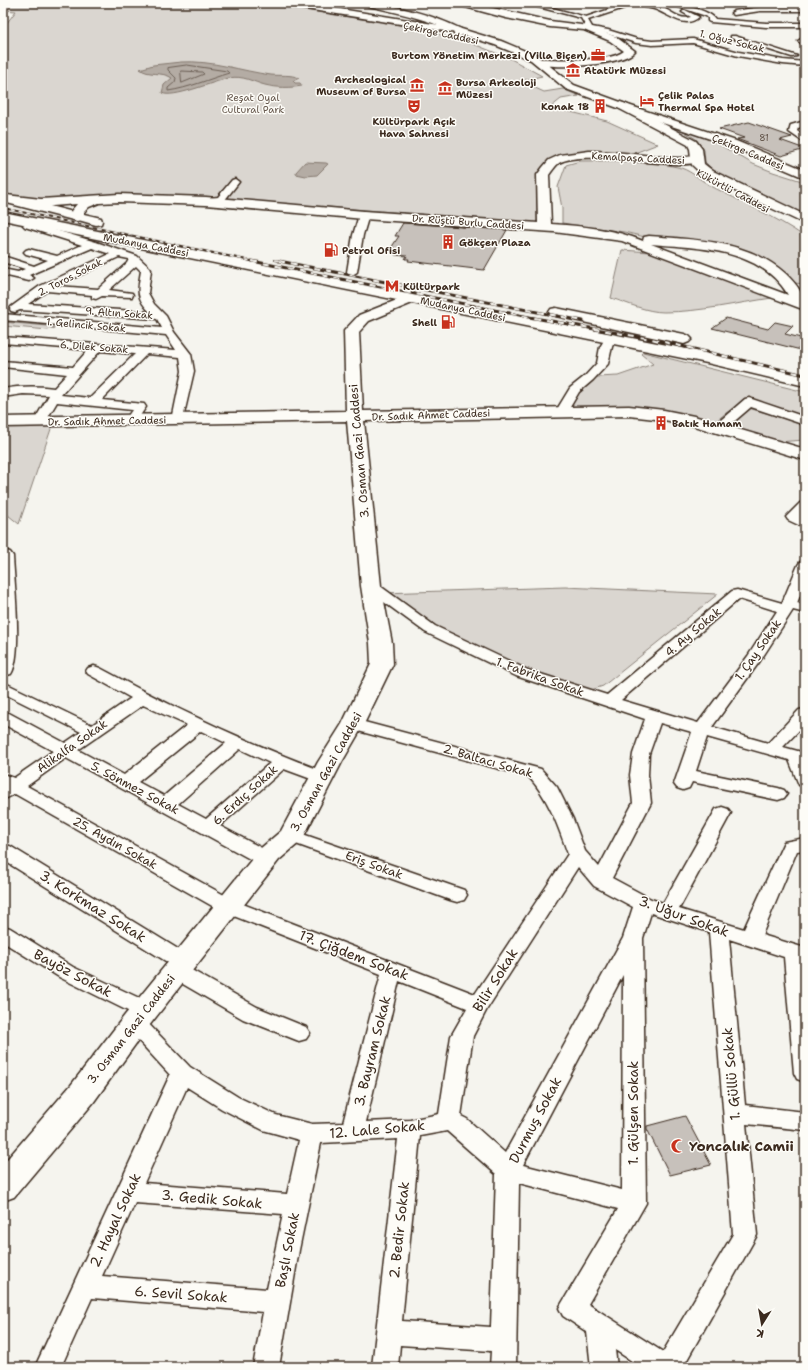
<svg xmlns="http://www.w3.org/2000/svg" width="808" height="1370" font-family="'Shantell Sans',sans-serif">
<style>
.green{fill:#dad6d0;stroke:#8a8077}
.water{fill:#b4aca4;stroke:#84786e}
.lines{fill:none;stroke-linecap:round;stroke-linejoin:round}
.shore{stroke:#6b5e54;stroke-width:1}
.building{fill:#c7c1bb;stroke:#3b2a1e}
.street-casing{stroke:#3b2a1e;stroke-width:3}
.secondary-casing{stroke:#3b2a1e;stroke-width:3}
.primary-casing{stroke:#3b2a1e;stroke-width:3}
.highway-casing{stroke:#3b2a1e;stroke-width:3}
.street{fill:#fdfcf7;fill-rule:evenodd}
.secondary{fill:#fdfcf7;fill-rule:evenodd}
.primary{fill:#fdfcf7;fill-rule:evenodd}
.highway{fill:#fdfcf7;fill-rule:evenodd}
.rail-far1-casing{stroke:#3b2a1e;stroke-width:2}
.rail-casing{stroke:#3b2a1e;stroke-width:3}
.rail-far1{stroke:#fdfcf7;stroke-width:1.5;stroke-dasharray:4;stroke-linecap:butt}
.rail{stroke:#fdfcf7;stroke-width:2;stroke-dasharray:6;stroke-linecap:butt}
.labels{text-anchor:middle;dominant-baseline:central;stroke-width:3;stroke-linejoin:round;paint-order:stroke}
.far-number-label{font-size:9px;fill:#5e5045}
.far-street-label{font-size:10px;fill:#3b2a1e;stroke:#fdfcf7}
.far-poi-label{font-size:10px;font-weight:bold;fill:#3b2a1e;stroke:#fdfcf7;text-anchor:start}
.far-park-label{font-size:10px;fill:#63554a;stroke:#fdfcf7}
.street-label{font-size:12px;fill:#3b2a1e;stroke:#fdfcf7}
.near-street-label{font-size:14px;fill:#3b2a1e;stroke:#fdfcf7}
.near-poi-label{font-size:14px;font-weight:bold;fill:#3b2a1e;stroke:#fdfcf7;text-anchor:start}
</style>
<rect width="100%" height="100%" fill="#f5f4ee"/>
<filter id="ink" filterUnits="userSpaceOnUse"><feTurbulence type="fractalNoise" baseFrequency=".025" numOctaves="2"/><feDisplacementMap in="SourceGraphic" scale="8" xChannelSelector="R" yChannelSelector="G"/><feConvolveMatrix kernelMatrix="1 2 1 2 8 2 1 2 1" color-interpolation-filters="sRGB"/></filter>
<g filter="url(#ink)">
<path class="green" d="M3,3H259L399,25L466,41L511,59L542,76L520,81L544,92L563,89L579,96L561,99L551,107L607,121L658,144L632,154L591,152L555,157L544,165L539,174L537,182V223L209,198L123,196L25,200L3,194V28L16,11L3,10Z
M675,126L715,142L753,164L773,172L805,182V217L714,171L705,162L704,150L696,139Z
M580,161C612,161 646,159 677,167C689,169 699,179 709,185C741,202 775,216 805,237V284L794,283L753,257L724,244L645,237L624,232L562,223V208L558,187L566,165Z
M622,250L650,252L772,298C737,303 700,312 664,312C647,312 627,303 611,298Z
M3,322L48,326L55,328L48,330L3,326Z
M643,352L805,392V419C783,412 754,397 732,409C725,413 720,418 714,423L572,410L570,406V403L589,382L597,377L618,376L653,364L641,354Z
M749,408L805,425V440L777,442L729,427Z
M52,426L19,524L3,511V427Z
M565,587L718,594L603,686L591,690L577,688L519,668L432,625L383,593Z"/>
<path class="water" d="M181,62C212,60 241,71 271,75C280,76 291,74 299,78L293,81L295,83H300L302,86C290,88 277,88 265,85C253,82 243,75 229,78C212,82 172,99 162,93L164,85L172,78C162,71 148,76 140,69L153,65Z
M305,162L326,163L328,164L317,175L306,176L296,174V172Z"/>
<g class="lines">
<path class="shore" d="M187,65L227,71L229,73C209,79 189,88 168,91V88L175,82L176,78L168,70V68Z
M181,71L202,72L204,74L182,83Z"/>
</g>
<path class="building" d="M749,122L792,137L780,140L805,149L781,156L737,139L744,138L719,129Z
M403,223L507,230L484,270L408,261L409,259H405L407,256L395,255L397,249L391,248L399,236H395Z
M726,318L768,329L775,322L793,326L785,334L805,339V351L712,328Z
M685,1116L711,1165L670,1175L647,1129V1126Z"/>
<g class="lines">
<defs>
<path id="street" d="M523,3H534L586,17L622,5L625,7L624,8L588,20L592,27L608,30L637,39L652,41L693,39L739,52L783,60L805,62V66L783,64L738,56L693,43L652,45L636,43L605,33L584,29L583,28L585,25L581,18Z
M636,3C644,3 651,4 658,6C669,9 679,21 691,17L682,12L685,10L699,17C685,30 669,14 654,9C648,7 641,7 636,3Z
M667,3C677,3 710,10 715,19L766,23H804L805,29L802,27H766L710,22L708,21V18L706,16Z
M760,7H805V11H760L734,15L731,13L734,11Z
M731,36H735L797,56L792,57L731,38Z
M801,39L805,41V46L798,41Z
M805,121V126L798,128L797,131L805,137V143L789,132L791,125Z
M235,179L239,182L224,201L206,204L201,201L203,199L218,197L232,180Z
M364,212L369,215L363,235L357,272L352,275L347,272L353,235L359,215Z
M28,222L96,242L137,256L150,268L151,270L148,293L154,304L166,316L174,332L191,354L194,371L182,423H174L172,420L182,371L180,357L147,354L102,400L144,404L146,407L135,423H127L125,420L132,410L57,402L44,424H36L34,421L49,395L23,394L3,397V389C20,386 37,386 54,388L67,374L3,367V361L73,367L88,350L3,343V337L176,350L166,335L3,320V314L162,328L157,319L20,310L15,312L11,311L10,309L11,307L40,286L110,254L92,248L29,275L34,278L29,281L3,275V269L18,272L25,269L3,262V256L34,266L48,260L26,254L24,252L26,250L29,249L57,256L82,245L25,227L23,225ZM119,257L129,259L127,263L98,289L57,286ZM136,266L141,271C138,289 135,297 150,312L28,304L47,291L92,295V298L96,299L102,296L132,297L133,295L132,293L109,290ZM100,351L135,354L90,398L61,395Z
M610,336L615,339L612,347L608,364L593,380L579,392L566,414H558L556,411L570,388L585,376L597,363L600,347L606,337Z
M749,398L805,417V425L751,407L723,431H715L713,428L715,425L745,399Z
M805,502V513L802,516L805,518V528L788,520L786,517L800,503Z
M805,561V583L797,603L805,605V613L793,610L760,661L712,727L768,743L799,710L805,709V724L783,747L805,753V787L799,785L789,760L707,737L696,771L778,788L784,790L787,794L784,798L778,800L692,782L689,788L683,790L677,788L674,784L692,732L660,723L649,754L648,775L651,803L612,878L651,899L663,903L716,809L722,807L728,809L731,813L679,909L744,929L784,842L805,838V850L797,851L762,935L805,948V1082L797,1079L794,1073L784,957L729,939L745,1105L805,1112V1130L746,1124L757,1235L683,1367H641L615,1350L617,1367H591L587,1332L563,1316L559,1308L618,1209L519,1183L516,1367H490L491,1351L400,1345L398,1367H372L398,1139L321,1143L299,1250L279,1367H253L263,1312L92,1298L61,1367H35L170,1075L128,1029L125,1023L128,1017L135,1015L138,1016L59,977L3,942V926L10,928L73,967L152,1004L155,1010L152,1016L145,1018L142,1017L190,1067L238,1097L276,1115L312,1124L343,1123L381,974L221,911L15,794L3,800V774L14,778L53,751L3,724V712L9,713L65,743L81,732L3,693V682L92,725L131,698L88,674L86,671L88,668L94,666L100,668C173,708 250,744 328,773L331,777L328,781L322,783L284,769L220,826L273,854L275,859L273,864L266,865L259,864L66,758L27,786L235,901L475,994L568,854C558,826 549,799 529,777L347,728L345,724L347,720L353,719L541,769L557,787L573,819L585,851L599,867L633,803L630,775L633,754L645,719L516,676L425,632L366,589L364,586L366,583L371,582L376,583L435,626L528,670L607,695L732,591L737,590L782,603L798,565L800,562ZM739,599L777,611L748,656L698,723L621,700ZM143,705L187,725L124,775L78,750ZM201,731L226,743L164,796L138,782ZM240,749L270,763L206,819L178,804ZM578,867L594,886L633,907L623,938L505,1153L467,1119L461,1116L473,1036L487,1009ZM651,913L709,932L733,1234L663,1352L588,1304L646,1203L643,938ZM623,975L622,1190L523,1165ZM399,981L467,1008L451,1036L439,1114L410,1120L366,1122ZM187,1087L222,1109L263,1130L299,1140L287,1194L144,1183ZM447,1131L496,1174L491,1327L402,1321L420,1136ZM135,1203L283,1214L267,1289L102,1276Z
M291,830L464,890L467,895L464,900L457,902L450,900L285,840L282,836L285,832Z
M3,845L10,846L191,957L194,962L191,967L188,968L257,1007L306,1027L310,1033L306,1039L299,1041L243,1019L169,976L166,971L169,966L172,965L3,860Z"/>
<path id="secondary" d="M363,3C391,3 436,16 461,29L463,34L461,36H455L453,32C426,18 394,12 364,5Z
M457,3H471L550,21L589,26L616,37L635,51C622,66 555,69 537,64L535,62L537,60L540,59C560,59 609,63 624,51L610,41L584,30L550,27L506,18L458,5Z
M622,103L736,141L805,170V178L728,145L618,108L617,106Z
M589,151C618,151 647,156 676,158C684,158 693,155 700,157L702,159C690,175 588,147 559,163C555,166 552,171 549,175L551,224C582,226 615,229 643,241L644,237L649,236C697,240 748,240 786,274C797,285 805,294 805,310L622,241L554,232L364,219L206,205L119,202L99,203L89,207L84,212V214L101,218L102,221L101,224L96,225L75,219L71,211L77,204L41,207L3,202V196L6,195L41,199L119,194L206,197L364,211L538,223L537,175L543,167L549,160L560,155ZM651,244C699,248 760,248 788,295Z
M412,294L417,295L419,298L417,301L369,321L359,332L363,411L629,406L664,410L694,416L805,449V460L691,425L664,420L629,416L364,421L381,586L392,643L393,664L364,724L342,762L304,836L300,842L279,860L145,1031L93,1103L14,1197L3,1201V1164L71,1085L125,1015L261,848L281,831L318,762L342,724L371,664L370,643L361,586L347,421L3,427V417L346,411L344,331L359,315Z
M3,550L10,552L13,556C14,581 23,656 11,674L3,676Z"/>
<path id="primary" d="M283,3H303L458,28L501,41L537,56L574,85L626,104L696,141L702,149L704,164L713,171L805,215V224L705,177L692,165L690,149L688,145L618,108L566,89L531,60L495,45L457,33L287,6Z"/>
<path id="highway" d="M3,194L81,214L83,217L81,220L77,221L3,202Z
M3,212L707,353L805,376V386L707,363L3,220Z
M556,308L684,334L689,336L692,339L689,342L684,344L551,315L549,312L551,309Z"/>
</defs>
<use href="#street" class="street-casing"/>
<use href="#secondary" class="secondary-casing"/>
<use href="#primary" class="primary-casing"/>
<use href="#highway" class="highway-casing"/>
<use href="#street" class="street"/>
<use href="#secondary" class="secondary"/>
<use href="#primary" class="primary"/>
<use href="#highway" class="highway"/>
<defs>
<path id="rail-far1" d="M3,208L256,262
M275,260L284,262"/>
<path id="rail" d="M252,261L529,317L651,339L805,375
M279,261L583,321"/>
</defs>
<use href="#rail-far1" class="rail-far1-casing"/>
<use href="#rail" class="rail-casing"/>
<use href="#rail-far1" class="rail-far1"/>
<use href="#rail" class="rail"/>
</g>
</g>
<defs>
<symbol id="office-bare" viewBox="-9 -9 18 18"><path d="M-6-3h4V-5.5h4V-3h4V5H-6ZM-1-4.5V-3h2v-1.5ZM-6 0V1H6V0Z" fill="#c8321e" stroke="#fdfcf7" stroke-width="2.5" paint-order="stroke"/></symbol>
<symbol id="museum-bare" viewBox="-9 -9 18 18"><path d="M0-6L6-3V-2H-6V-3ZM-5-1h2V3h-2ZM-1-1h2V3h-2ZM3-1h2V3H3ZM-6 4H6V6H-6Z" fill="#c8321e" stroke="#fdfcf7" stroke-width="2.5" paint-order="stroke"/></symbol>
<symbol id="hotel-bare" viewBox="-9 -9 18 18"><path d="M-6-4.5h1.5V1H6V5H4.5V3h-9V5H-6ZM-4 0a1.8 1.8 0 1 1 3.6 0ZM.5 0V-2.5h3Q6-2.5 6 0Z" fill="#c8321e" stroke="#fdfcf7" stroke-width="2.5" paint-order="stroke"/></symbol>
<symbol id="theatre-bare" viewBox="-9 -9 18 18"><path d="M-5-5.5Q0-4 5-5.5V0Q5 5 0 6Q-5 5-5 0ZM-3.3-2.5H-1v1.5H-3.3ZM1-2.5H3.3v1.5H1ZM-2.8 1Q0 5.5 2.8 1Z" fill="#c8321e" stroke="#fdfcf7" stroke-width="2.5" paint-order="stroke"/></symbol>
<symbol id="building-bare" viewBox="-9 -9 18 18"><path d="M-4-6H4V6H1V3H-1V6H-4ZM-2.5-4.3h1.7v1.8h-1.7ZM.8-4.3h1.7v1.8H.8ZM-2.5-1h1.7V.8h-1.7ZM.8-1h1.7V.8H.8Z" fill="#c8321e" stroke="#fdfcf7" stroke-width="2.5" paint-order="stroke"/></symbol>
<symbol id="fuel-bare" viewBox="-9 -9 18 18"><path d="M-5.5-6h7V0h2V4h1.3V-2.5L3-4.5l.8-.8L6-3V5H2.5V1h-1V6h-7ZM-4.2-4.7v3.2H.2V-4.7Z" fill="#c8321e" stroke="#fdfcf7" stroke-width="2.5" paint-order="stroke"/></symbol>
<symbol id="metro-bare" viewBox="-9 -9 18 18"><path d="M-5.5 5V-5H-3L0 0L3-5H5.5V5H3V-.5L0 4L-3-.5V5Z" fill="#c8321e" stroke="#fdfcf7" stroke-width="2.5" paint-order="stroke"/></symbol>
<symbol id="mosque-bare" viewBox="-9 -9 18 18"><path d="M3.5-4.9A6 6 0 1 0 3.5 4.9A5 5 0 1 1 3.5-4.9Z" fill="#c8321e" stroke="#fdfcf7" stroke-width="2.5" paint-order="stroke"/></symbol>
</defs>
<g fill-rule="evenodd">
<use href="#office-bare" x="588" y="45" width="20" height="20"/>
<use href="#museum-bare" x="563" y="60" width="20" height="20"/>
<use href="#museum-bare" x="407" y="75" width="20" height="20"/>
<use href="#museum-bare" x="435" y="78" width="20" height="20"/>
<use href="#hotel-bare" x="637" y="91" width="20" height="20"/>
<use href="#theatre-bare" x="404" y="96" width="20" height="20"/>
<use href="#building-bare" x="590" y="96" width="20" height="20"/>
<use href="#building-bare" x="438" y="232" width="20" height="20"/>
<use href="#fuel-bare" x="321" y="240" width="20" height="20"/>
<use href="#metro-bare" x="382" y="276" width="20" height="20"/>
<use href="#fuel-bare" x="438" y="312" width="20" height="20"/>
<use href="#building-bare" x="651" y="413" width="20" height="20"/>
<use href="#mosque-bare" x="668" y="1136" width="20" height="20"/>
</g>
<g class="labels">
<g class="far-number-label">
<text x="764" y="138">81</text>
</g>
<g class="far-street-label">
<text transform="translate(441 33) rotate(12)">Çekirge Caddesi</text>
<text transform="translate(732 41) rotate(14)">1. Oğuz Sokak</text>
<text transform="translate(748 152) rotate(23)">Çekirge Caddesi</text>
<text transform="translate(638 158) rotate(3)">Kemalpaşa Caddesi</text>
<text transform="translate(733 191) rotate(28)">Kükürtlü Caddesi</text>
<text transform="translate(468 222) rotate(4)">Dr. Rüştü Burlu Caddesi</text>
<text transform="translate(146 245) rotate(11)">Mudanya Caddesi</text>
<text transform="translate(70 277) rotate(-27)">2. Toros Sokak</text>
<text transform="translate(463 309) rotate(12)">Mudanya Caddesi</text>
<text transform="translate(119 313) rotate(4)">9. Altın Sokak</text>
<text transform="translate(86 325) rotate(5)">1. Gelincik Sokak</text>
<text transform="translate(94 347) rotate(4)">6. Dilek Sokak</text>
<text transform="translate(431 415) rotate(-2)">Dr. Sadık Ahmet Caddesi</text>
<text transform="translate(107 421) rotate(-1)">Dr. Sadık Ahmet Caddesi</text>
</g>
<g class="far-poi-label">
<text x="587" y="55" text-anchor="end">Burtom Yönetim Merkezi (Villa Biçen)</text>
<text x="584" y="70">Atatürk Müzesi</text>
<text x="406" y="79" text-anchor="end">Archeological<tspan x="406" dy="12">Museum of Bursa</tspan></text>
<text x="456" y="82">Bursa Arkeoloji<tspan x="456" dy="12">Müzesi</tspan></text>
<text x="658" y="95">Çelik Palas<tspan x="658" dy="12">Thermal Spa Hotel</tspan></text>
<text x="589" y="106" text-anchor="end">Konak 18</text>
<text x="414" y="121" text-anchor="middle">Kültürpark Açık<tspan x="414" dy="12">Hava Sahnesi</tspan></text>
<text x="459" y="242">Gökçen Plaza</text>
<text x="342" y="250">Petrol Ofisi</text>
<text x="403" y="286">Kültürpark</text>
<text x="437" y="322" text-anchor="end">Shell</text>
<text x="672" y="423">Batık Hamam</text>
</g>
<g class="far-park-label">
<text x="253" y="97">Reşat Oyal<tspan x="253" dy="12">Cultural Park</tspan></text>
</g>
<g class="street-label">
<text transform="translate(359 451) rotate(-95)">3. Osman Gazi Caddesi</text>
<text transform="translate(693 632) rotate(-40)">4. Ay Sokak</text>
<text transform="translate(758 650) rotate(-55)">1. Çay Sokak</text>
<text transform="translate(540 677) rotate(20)">1. Fabrika Sokak</text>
<text transform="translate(72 746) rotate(-35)">Alikalfa Sokak</text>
<text transform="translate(488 761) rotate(16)">2. Baltacı Sokak</text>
<text transform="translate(326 772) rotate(-61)">3. Osman Gazi Caddesi</text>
<text transform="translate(135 788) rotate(28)">5. Sönmez Sokak</text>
<text transform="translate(245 795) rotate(-42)">6. Erdıç Sokak</text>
<text transform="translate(115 843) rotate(29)">25. Aydın Sokak</text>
<text transform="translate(374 865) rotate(20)">Eriş Sokak</text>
<text transform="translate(131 1029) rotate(-52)">3. Osman Gazi Caddesi</text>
</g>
<g class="near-street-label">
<text transform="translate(93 906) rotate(32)">3. Korkmaz Sokak</text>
<text transform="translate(684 916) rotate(20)">3. Uğur Sokak</text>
<text transform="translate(354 955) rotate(21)">17. Çiğdem Sokak</text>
<text transform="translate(73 973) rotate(28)">Bayöz Sokak</text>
<text transform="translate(495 980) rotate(-58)">Bilir Sokak</text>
<text transform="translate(372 1051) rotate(-76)">3. Bayram Sokak</text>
<text transform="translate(731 1074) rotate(-95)">1. Güllü Sokak</text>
<text transform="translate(633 1113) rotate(-90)">1. Gülşen Sokak</text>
<text transform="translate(535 1120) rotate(-62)">Durmuş Sokak</text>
<text transform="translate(377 1129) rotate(-5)">12. Lale Sokak</text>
<text transform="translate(212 1199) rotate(5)">3. Gedik Sokak</text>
<text transform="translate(115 1220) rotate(-65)">2. Hayal Sokak</text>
<text transform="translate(399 1230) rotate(-84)">2. Bedir Sokak</text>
<text transform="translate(287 1250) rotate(-79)">Başlı Sokak</text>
<text transform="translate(181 1294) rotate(4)">6. Sevil Sokak</text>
</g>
<g class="near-poi-label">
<text x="689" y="1146">Yoncalık Camii</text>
</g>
</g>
<rect width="808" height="1370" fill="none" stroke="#fdfcf7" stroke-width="16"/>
<rect x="8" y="8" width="792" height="1354" fill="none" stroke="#3b2a1e" stroke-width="1.5" filter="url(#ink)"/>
<g transform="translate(762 1324) rotate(191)" stroke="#fdfcf7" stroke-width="3" paint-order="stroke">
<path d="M0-3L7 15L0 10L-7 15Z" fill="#3b2a1e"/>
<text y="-6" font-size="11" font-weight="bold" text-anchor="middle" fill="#3b2a1e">K</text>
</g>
</svg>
